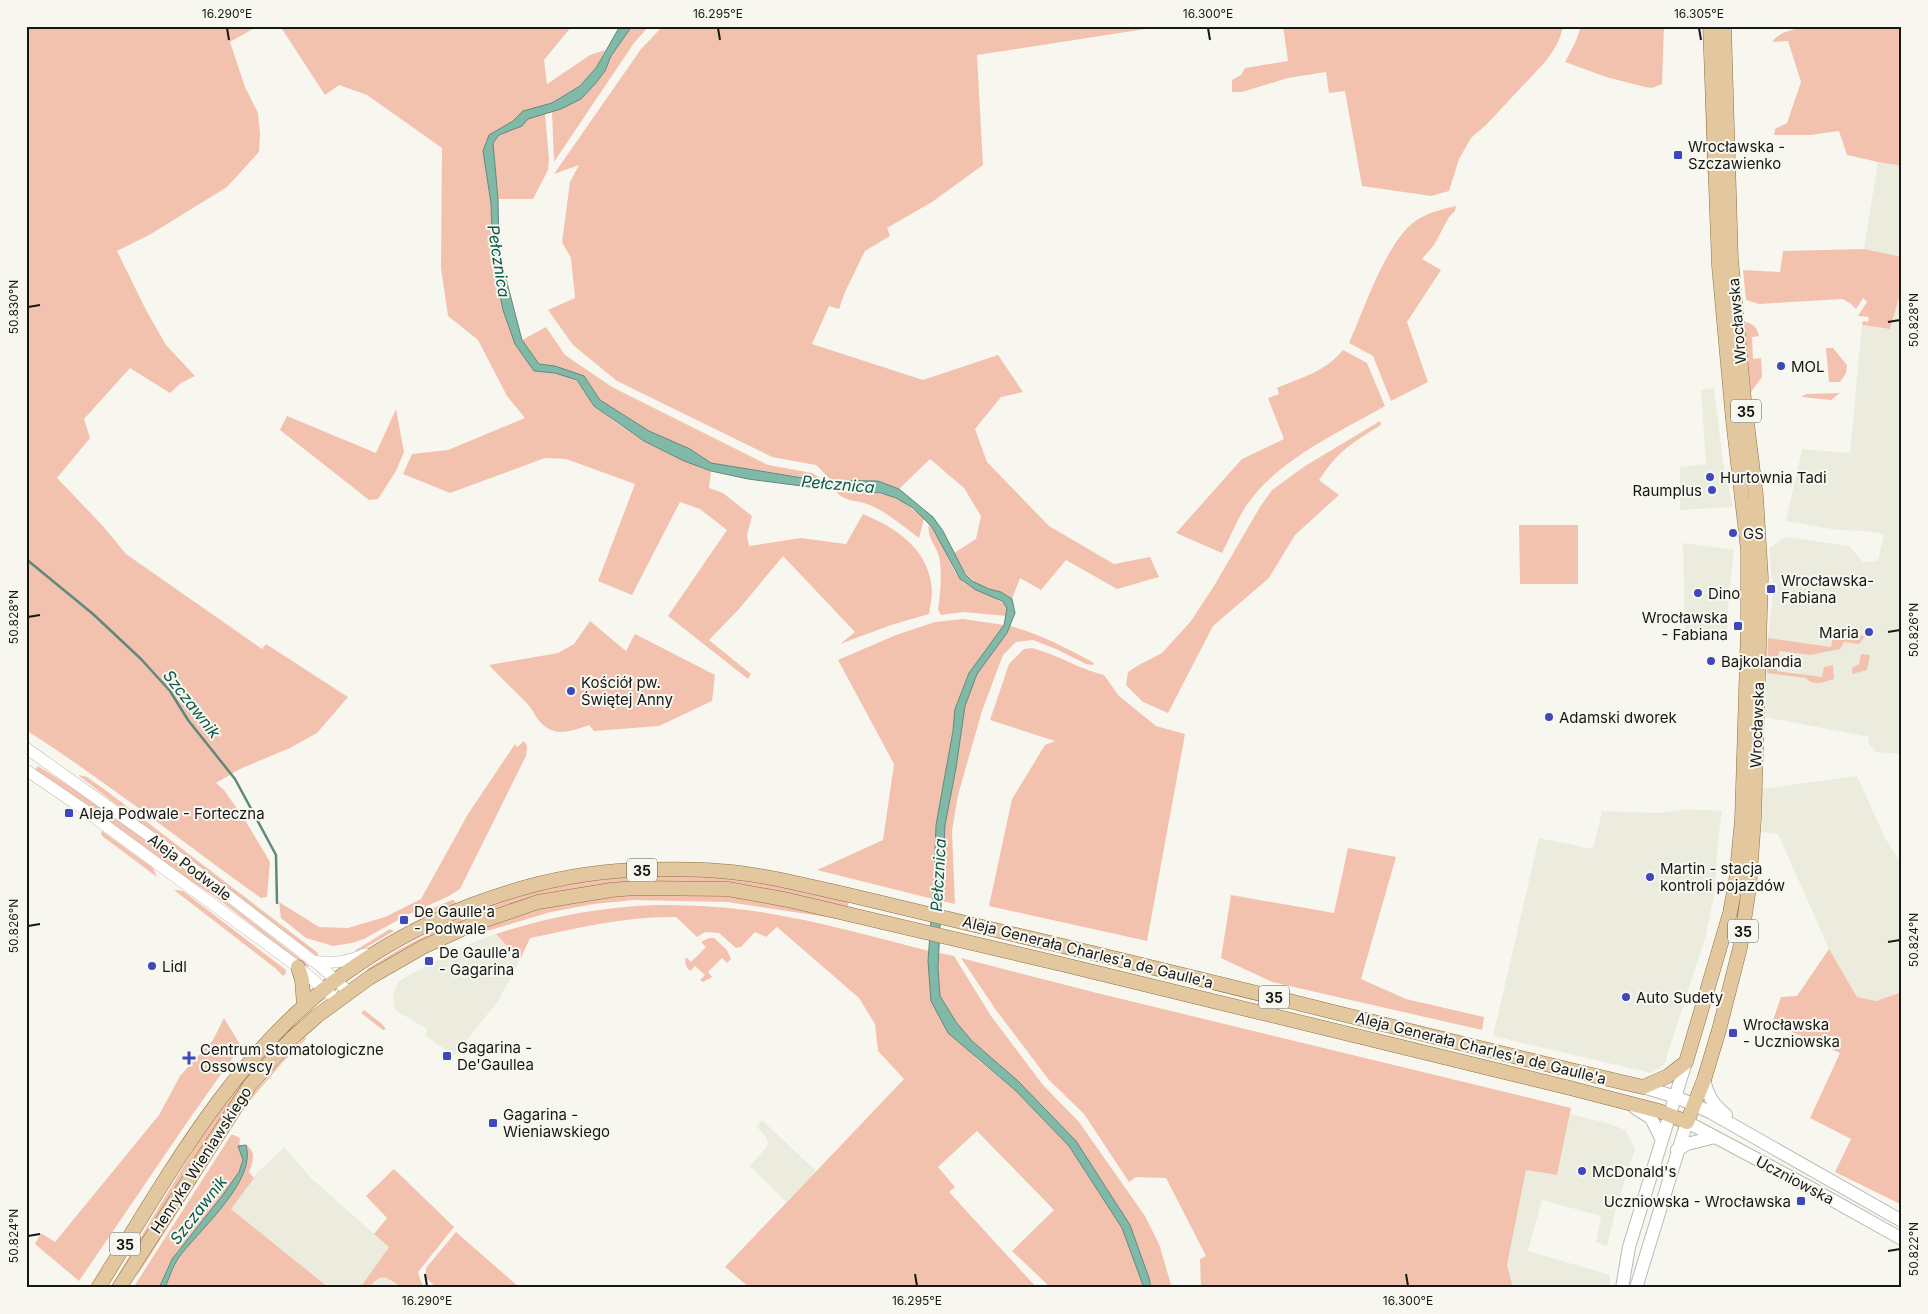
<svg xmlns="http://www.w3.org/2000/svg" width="1928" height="1314" font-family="Inter,sans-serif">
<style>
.built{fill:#ebecdd}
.green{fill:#f3c2af}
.water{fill:#80b9a8;stroke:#60887c}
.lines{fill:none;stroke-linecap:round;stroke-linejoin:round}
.stream{stroke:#60887c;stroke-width:2.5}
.tertiary-casing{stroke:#bbbbb4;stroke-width:12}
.secondary-casing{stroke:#bbbbb4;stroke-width:14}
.primary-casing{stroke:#8f7144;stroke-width:15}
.tertiary{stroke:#fff;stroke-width:11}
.secondary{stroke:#fff;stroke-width:12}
.primary{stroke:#e3c79e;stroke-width:14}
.ticks{fill:none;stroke:#171715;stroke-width:2}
.poi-dot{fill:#3d48bb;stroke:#f7f7f0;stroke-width:2}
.labels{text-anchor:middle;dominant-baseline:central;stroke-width:4;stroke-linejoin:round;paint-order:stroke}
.shield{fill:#f7f7f0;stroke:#5a5a57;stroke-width:1}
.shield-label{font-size:14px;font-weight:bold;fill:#171715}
.poi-label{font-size:15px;fill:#171715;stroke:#f7f7f0;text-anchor:start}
.street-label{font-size:15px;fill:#171715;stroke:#f7f7f0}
.water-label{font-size:16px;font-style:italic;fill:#0a5848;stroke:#f7f7f0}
.neatline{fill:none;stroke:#171715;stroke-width:2}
.ticks-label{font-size:12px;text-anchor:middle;fill:#171715}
</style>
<rect width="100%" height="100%" fill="#f7f7f0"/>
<path class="built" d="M1878,162L1902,166V257L1864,249Z
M1902,287V754L1876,752L1868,743L1869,737L1765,717L1768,638L1773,592L1769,548L1786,537L1849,546L1863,562L1878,561L1884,534L1866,531L1837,530L1786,521L1802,449L1850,453L1862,325L1890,329Z
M1714,388L1723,463L1733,507L1680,510V467L1706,464L1701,390Z
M1683,543L1734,550L1729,593L1727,633L1714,641L1685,642Z
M1857,776L1885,838L1902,865V992L1876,1001L1857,997L1829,949L1778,834L1762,832V789Z
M1686,809L1722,811L1718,839L1715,890L1706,935L1664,1065L1651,1073L1493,1036L1539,838L1593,849L1602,811L1659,813Z
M496,934L520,960L498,1001L454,1056L426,1036L427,1029L395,1010L393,995L398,982L413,973L476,941Z
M1570,1114L1607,1123L1625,1130L1635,1149L1616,1208L1607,1246L1596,1242L1601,1216L1542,1200L1528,1251L1610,1275V1288H1513L1507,1265L1526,1170L1557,1175Z
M762,1120L816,1171L786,1202L750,1166L766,1148L768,1143L766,1137L756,1126Z
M284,1147L312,1179L389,1247L360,1288H169L257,1173Z
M393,1248L414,1276L428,1288H362Z"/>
<path class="green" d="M26,26H258L230,42L245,87L258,113L260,134L259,152L227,187L151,234L117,251L146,310L166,345L195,376L181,383L170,393L130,368L84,419L90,438L57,478L102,525L126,554L262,649L266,644L348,697L317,733L290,748L240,769L216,783L224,790L245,820L270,862L267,897L261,898C182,842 107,782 26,730Z
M280,26H572L544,60L547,84L590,55L605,50L596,68L580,86L552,103L523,111L513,121L489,135L483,151L491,203L493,261L503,310L534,371C548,372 563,373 575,380C585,385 588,401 596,407C630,436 670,456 711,471L709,488L723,493L752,516L747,535L749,546L801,538L846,544L863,514C897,528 930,550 932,591C932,598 930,606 929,614L891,625L840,644L855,632L783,556L739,609L709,640L751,674L748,679L668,616L727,530L700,509L680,502L632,595L598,581L635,484L566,459L545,458L450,493L403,474L412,454L448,450L525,418L507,396L478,340L448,316L441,268L442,148L367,95L339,85L325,95Z
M632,26H649L634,43L554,162L552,112L561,109L605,71L611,56Z
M663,26H1165L977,55L983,165L932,202L887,228L890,236L865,251L845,292L839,309L829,306L812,344L923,380L998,355L1023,392L1001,397L975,429L987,462L1049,526L1114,564L1150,557L1159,577L1117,589L1066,560L1041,590L1020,578L1012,599C1003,593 1000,593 990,589C969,583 963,571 954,553L976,539L981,516L964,488L930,459L899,489L878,481L831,480L816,465L772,457L617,381L573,345L548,310L575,298L571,258L562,242L570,182L579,165L554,174L641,49Z
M1283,26H1563C1561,39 1553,52 1545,62L1486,125L1471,138L1459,159L1449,191L1431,196L1362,186L1345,91L1329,93L1326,72L1288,78L1242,92H1232V80L1241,75L1245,68L1288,61Z
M1581,26H1664L1662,84L1652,88L1645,87L1606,77L1565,62L1576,41Z
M1799,26H1902V166L1878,162L1847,155L1839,131L1810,135H1774L1775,129L1787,123L1801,82L1788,41L1772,42C1779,33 1789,30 1800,28Z
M1705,91L1706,92L1709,173H1707Z
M545,114L549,159L548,170L533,199H498L493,143L499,135L522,126L528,119Z
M1456,206L1455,211L1449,217L1434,245L1422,259L1441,270L1407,322L1428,382L1391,401L1373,356L1349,343C1364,310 1388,235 1420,218C1431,212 1443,209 1456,206Z
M1864,249L1902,257V287L1890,329L1862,325L1863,321L1868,322L1869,317L1858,316L1867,302L1863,298L1856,309L1851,304L1843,299L1759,304L1746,300L1743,270L1780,272L1783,251Z
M1744,322C1753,323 1757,327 1759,336L1752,337L1753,359L1761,358L1762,377L1751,392Z
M546,327L565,355L612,387L768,465L812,473L823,480L711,463L690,449L649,431L600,400L584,376L555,366L539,364L522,340Z
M1826,348H1833L1847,365L1846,373L1840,382H1829Z
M1343,350L1367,363L1385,406C1338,433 1277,460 1246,506C1237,520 1230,538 1222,553L1176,533L1242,459L1284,439L1268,398L1279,394L1277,388C1302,377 1325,372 1343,350Z
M1840,393L1831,400L1801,397L1806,394Z
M396,409L404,452L396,471L378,499L369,500L280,430L287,416L376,453Z
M1380,421L1381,425C1352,443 1339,450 1319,480L1339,495L1295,535L1269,578L1213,626L1168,713L1143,702L1126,685L1128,672L1137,666L1162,653L1191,621L1214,586L1260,507L1272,490L1305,466Z
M835,490C876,494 892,488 924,519L919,538C904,527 888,513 870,505C858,500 843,502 835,490Z
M929,524C943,538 948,565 960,579C973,593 996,593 1007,608L1006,616L963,612L941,615L938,610C940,595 942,577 940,561C938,546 926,539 929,524Z
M1519,525H1578V584H1520Z
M963,619L1004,625L969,673L955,709L953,731L936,825L933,899L817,870L883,840L894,764L838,660L896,635L935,622Z
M590,621L626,651L635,634L715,675L712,701L659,726L594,731L589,725C578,729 562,735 551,730C540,725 536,716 530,707C517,692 502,680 489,665L558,653L574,644Z
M1010,626C1040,634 1067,648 1094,663L1093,665L1086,664L1056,649L1033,640L1016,642L1003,655L982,711L958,795L952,831L955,904L942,901L945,825L956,768L965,706L977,674L1007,633Z
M1834,631L1836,636L1844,640L1852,638L1855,635L1865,636L1859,644L1844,642L1840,649L1810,655L1780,651L1775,662L1777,671L1822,677L1824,667L1833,665L1834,679C1824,682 1814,687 1806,678L1767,673L1768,638L1831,647Z
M1032,648C1057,654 1078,669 1104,675L1119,696L1156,726L1185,734L1147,941L989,906L1012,799L1045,745L1055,741L990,720L1009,664L1024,649Z
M1861,654L1870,655L1867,670L1852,674V668L1859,664Z
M524,741L527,746L526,756L460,889L449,896L407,915L364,939L352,943L333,946L306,938L281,918L279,902L319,927L348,928L385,917L421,899L468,814L515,744L517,747Z
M38,766L113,814L309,966L307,968L217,898L173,870L35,770Z
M78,775L87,777L108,792L318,953L317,956L304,949Z
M102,831L153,868L157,877L102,836L101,833Z
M1348,848L1396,857L1361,979L1406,999L1484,1017L1482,1030L1272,982L1221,958L1231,895L1334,913Z
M649,875L717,876L770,884L849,901L847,908L678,882L472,919L470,913L524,893L578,882Z
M174,890L183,891L286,970V973L283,976L275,968Z
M635,894C666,894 696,893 727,896C765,900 803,910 840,919L727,902L634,900L594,904L551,912L480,933L476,929C493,923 510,917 528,912C563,902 599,898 635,894Z
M452,900H454L456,904L418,918L419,914Z
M655,905C685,905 716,906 746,910C808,918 869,936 929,951L931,1001L977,1059L1015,1090L1069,1146L1122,1228L1144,1288H1051L1012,1251L1054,1210L977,1131L938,1167L955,1187L949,1192L1037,1288H750L725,1267L904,1079L878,1051L875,1024L859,998L777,927L766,937L755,932L741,947L736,948L719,933L705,932L697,937L676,917C626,916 578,928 530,938L520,960L496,934C548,917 600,907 655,905Z
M461,917L464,923L369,973L367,969L400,949Z
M390,929L394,931L355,954L356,950Z
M709,938H714L727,950L731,959L727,963L722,958L708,972L712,977L703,982L700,980L705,975L695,966L690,971C686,966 684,964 686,957L691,962L706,947L701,942Z
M1829,949L1857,997L1876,1001L1902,992V1205L1835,1172L1851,1139L1810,1118L1840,1053L1772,1023L1781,997L1797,996Z
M939,953L954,956L991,1016L1043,1085L1079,1122L1145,1216L1159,1244L1172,1288H1151L1149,1278L1076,1141L1018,1081L972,1041L956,1022L940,996L938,968Z
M961,958L1097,993L1571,1108L1557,1175L1526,1170L1507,1265L1513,1288H1201L1200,1259L1206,1256L1166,1178L1136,1177L1129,1182L1084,1114L1049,1080L996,1010Z
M364,1010L382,1024L386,1029L383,1030L361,1013Z
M224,1018L241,1046L188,1121L79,1281L35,1244L41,1233L55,1242L159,1115L180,1076L213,1040Z
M293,1023L295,1025L248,1075L112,1288H110L197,1144L233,1089Z
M305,1037L306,1039L283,1062L246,1105L135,1279L154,1243L244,1104L282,1061Z
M231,1135H234L240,1138C238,1148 243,1154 242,1161C241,1181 188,1236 174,1256C167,1265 164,1277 159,1288H133Z
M246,1145C257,1152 253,1161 249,1172L254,1178L231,1209L329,1288H165L178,1258L227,1200L248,1159Z
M394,1169L454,1227L418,1272L423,1288C418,1288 408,1289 403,1287C389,1282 384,1268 369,1288H360L389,1247L374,1234L387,1218L366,1196Z
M456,1232L520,1288H437L426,1278V1268Z"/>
<path class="water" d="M620,26H632L611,56L605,71L595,84L581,99L561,109L528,119L522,126L499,135L493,143L498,199L499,252L522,340L539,364L555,366L584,376L600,400L649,431L690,449L711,463L816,480L878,481L899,489L933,517L943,531L965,574L972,581L989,589L1001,592L1012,599L1015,613L1007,633L977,674L965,706L956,768L945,825L938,968L940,996L956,1022L972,1041L1018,1081L1076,1141L1130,1225L1149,1278L1151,1288H1144L1122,1228L1069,1146L1015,1090L948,1033L931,1001L928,961L934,880L936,825L953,731L955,709L969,673L1004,625L1007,608L1002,601L976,590L960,579L932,527L913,508L896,498L881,493L817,488L748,479L711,471L684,461L644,441L594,406L577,380L555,373L534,371L515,344L503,310L493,261L491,203L483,151L489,135L513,121L523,111L552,103L580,86L596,68Z
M246,1145C247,1150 248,1155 247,1160C243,1192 199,1231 179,1257C173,1266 169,1278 165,1288H159L172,1259L222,1196L239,1172L243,1160L238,1146Z"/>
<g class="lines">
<path class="stream" d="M26,559L93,614L141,659L170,691L188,720L235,779L276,855L277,903"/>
<defs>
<path id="tertiary" d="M26,748L165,847L320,966L349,992
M26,770L79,806L298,967L338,1001
M313,961C333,964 348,962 365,954"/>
<path id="secondary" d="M1704,1080C1709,1098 1712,1103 1726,1115
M1643,1087L1676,1097L1710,1112L1902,1221
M1635,1108L1651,1118L1662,1140
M1677,1150L1687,1144L1715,1137
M1622,1288L1629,1247L1686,1062
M1636,1288L1687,1122L1809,1187L1902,1239"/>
<path id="primary" d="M298,967L302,980L304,1006
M98,1288C165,1181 230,1060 332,983C415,919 526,875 632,870C661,869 691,868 720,871C763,874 807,886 849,895C903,908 957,921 1012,934C1223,983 1432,1038 1643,1087L1668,1076L1686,1062L1730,913L1736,881L1742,819L1748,628V551L1733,420L1719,266L1710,26
M119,1288L250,1085L292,1038L317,1016L369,978L423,947L471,925L538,902L611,890L634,888L728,889L788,900L1061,964L1566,1087L1659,1111L1687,1122L1704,1080L1719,1030L1740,948L1749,888L1754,819L1761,577L1756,496L1744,399L1731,259L1724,26"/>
</defs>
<use href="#tertiary" class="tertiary-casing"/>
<use href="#secondary" class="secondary-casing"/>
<use href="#primary" class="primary-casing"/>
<use href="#tertiary" class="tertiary"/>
<use href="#secondary" class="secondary"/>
<use href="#primary" class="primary"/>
</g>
<path class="ticks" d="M227,28L229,40M718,28L720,40M1208,28L1210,40M1699,28L1701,40M28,307L40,305M1888,322L1900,320M28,617L40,615M1888,632L1900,630M28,926L40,924M1888,942L1900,940M28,1236L40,1234M1888,1251L1900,1249M425,1274L427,1286M915,1274L917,1286M1406,1274L1408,1286"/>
<g class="poi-dot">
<rect x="1673" y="150" width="10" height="10" rx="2.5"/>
<circle cx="1781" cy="366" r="5"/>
<circle cx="1710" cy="477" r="5"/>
<circle cx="1712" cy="490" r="5"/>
<circle cx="1733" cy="533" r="5"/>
<rect x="1766" y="584" width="10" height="10" rx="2.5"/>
<circle cx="1698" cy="593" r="5"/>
<rect x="1733" y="621" width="10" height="10" rx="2.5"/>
<circle cx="1869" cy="632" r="5"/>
<circle cx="1711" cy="661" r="5"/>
<circle cx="571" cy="691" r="5"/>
<circle cx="1549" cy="717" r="5"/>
<rect x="64" y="808" width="10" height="10" rx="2.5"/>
<circle cx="1650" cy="877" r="5"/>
<rect x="399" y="915" width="10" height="10" rx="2.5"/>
<rect x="424" y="956" width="10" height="10" rx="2.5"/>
<circle cx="152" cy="966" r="5"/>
<circle cx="1626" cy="997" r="5"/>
<rect x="1728" y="1028" width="10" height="10" rx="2.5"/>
<rect x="442" y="1051" width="10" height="10" rx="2.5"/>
<path d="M186.5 1050.5h5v5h5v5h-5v5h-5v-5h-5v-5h5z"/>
<rect x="488" y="1118" width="10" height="10" rx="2.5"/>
<circle cx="1582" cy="1171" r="5"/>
<rect x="1796" y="1196" width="10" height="10" rx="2.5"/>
</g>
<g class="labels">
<g class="shield">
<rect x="1731" y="399.5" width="30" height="23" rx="4"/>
<rect x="627" y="858.5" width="30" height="23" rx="4"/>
<rect x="1728" y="919.5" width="30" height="23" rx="4"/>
<rect x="1259" y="985.5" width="30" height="23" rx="4"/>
<rect x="110" y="1232.5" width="30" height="23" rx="4"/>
</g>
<g class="shield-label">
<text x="1746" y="411">35</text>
<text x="642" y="870">35</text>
<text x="1743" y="931">35</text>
<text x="1274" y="997">35</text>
<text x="125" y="1244">35</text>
</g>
<g class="poi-label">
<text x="1688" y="146">Wrocławska -<tspan x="1688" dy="17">Szczawienko</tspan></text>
<text x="1791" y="366">MOL</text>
<text x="1720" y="477">Hurtownia Tadi</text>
<text x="1702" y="490" text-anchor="end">Raumplus</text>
<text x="1743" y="533">GS</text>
<text x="1781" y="580">Wrocławska-<tspan x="1781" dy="17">Fabiana</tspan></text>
<text x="1708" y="593">Dino</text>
<text x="1728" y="617" text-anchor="end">Wrocławska<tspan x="1728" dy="17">- Fabiana</tspan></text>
<text x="1859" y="632" text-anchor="end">Maria</text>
<text x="1721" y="661">Bajkolandia</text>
<text x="581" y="682">Kościół pw.<tspan x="581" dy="17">Świętej Anny</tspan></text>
<text x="1559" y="717">Adamski dworek</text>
<text x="79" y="813">Aleja Podwale - Forteczna</text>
<text x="1660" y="868">Martin - stacja<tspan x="1660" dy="17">kontroli pojazdów</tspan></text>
<text x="414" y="911">De Gaulle'a<tspan x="414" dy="17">- Podwale</tspan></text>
<text x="439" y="952">De Gaulle'a<tspan x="439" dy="17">- Gagarina</tspan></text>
<text x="162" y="966">Lidl</text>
<text x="1636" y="997">Auto Sudety</text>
<text x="1743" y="1024">Wrocławska<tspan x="1743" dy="17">- Uczniowska</tspan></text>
<text x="457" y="1047">Gagarina -<tspan x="457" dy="17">De'Gaullea</tspan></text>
<text x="200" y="1049">Centrum Stomatologiczne<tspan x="200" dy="17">Ossowscy</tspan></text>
<text x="503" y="1114">Gagarina -<tspan x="503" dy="17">Wieniawskiego</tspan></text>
<text x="1592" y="1171">McDonald's</text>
<text x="1791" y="1201" text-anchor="end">Uczniowska - Wrocławska</text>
</g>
<g class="street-label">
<text transform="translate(1737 321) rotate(-95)">Wrocławska</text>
<text transform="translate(1757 725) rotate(-88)">Wrocławska</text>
<text transform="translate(190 867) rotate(37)">Aleja Podwale</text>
<text transform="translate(1088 952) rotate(14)">Aleja Generała Charles'a de Gaulle'a</text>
<text transform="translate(1481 1048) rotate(14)">Aleja Generała Charles'a de Gaulle'a</text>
<text transform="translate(201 1160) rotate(-57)">Henryka Wieniawskiego</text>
<text transform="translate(1795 1180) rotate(28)">Uczniowska</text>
</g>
<g class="water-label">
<text transform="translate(499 261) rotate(81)">Pełcznica</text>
<text transform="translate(838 484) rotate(5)">Pełcznica</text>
<text transform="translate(192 704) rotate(52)">Szczawnik</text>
<text transform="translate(938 875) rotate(-87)">Pełcznica</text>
<text transform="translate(198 1210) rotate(-52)">Szczawnik</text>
</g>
</g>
<rect width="1928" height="1314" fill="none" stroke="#f7f7f0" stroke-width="55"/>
<rect x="28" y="28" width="1872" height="1258" class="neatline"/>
<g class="ticks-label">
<text x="227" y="18">16.290°E</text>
<text x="718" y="18">16.295°E</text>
<text x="1208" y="18">16.300°E</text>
<text x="1699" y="18">16.305°E</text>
<text transform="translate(14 307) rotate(-90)" y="4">50.830°N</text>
<text transform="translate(1914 320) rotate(-90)" y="4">50.828°N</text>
<text transform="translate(14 617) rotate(-90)" y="4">50.828°N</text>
<text transform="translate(1914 630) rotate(-90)" y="4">50.826°N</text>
<text transform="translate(14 926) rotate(-90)" y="4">50.826°N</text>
<text transform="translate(1914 940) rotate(-90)" y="4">50.824°N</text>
<text transform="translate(14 1236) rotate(-90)" y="4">50.824°N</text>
<text transform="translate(1914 1249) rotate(-90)" y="4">50.822°N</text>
<text x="427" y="1305">16.290°E</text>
<text x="917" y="1305">16.295°E</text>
<text x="1408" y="1305">16.300°E</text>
</g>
</svg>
